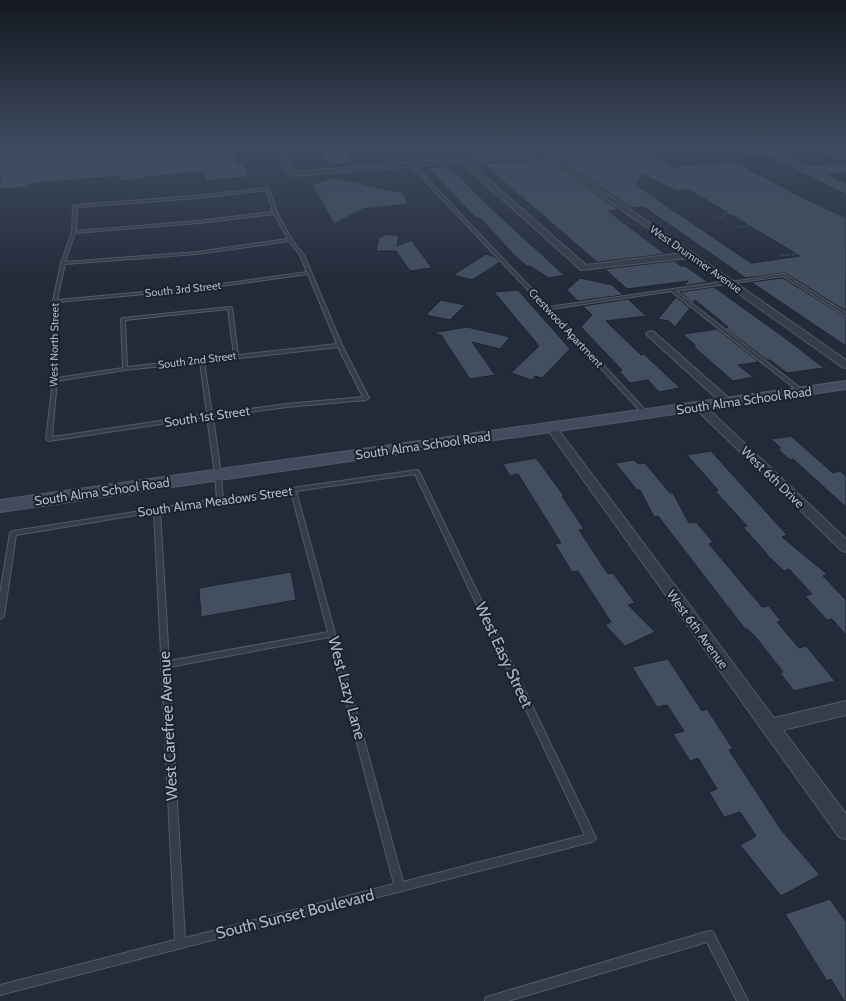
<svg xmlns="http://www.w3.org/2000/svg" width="846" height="1001" font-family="Cabin,sans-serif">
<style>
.green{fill:#24373a}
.building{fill:#434e5e;stroke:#1d2430;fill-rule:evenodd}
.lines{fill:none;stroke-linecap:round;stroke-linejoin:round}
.lane-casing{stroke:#535b67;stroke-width:2}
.street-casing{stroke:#535b67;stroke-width:2}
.secondary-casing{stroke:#535b67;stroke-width:2}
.path{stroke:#415457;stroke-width:1.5;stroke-dasharray:1.5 1.5;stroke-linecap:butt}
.lane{fill:#353d49;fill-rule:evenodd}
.street{fill:#353d49;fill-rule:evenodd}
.secondary{fill:#434c5c;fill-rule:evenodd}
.labels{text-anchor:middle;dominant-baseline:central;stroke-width:4;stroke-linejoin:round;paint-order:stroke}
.far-street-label{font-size:11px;fill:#b0b8c5;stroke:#1b222e}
.street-label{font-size:13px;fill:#b0b8c5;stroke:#1b222e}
.near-street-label{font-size:16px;fill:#b0b8c5;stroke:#1b222e}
</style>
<rect width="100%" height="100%" fill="#222b39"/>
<path class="green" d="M393,144H579L588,149L411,163Z"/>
<path class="building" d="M70,144H149V146L181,144V147L230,144L238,164L244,163L248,177L206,181L204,172L145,177V179L120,181V176L28,184L27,187L0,189V149Z
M314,144H340L354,163L329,165Z
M800,144H846V160L837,161Z
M648,149L649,153L672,167L732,161L791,191H789L846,218V311L785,273L746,278L644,207L631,208L559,158ZM642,174L677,191L688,189L800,256L751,263L636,185Z
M547,159L619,210L608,211L665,254L597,262L483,164Z
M446,166L449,169H452L493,210L564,275L549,278L530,266H527L516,257L481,219L474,216L428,168Z
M333,177L393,191H401L409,204L363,209L334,224L312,185Z
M383,235H399L397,246L411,240L432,268L410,271L396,251H376L379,237H382Z
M486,254L495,257L500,262L472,280L453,275Z
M674,261L681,266H685L708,282L684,286L688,281L627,289L605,269Z
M580,278L612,285L623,295L578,301L567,290Z
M783,278L846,317V346L751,282Z
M714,287L785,338L824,368L787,373L770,360H767L725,328L728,327L695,300L693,303L680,292Z
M518,290L570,349L542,378L535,376L532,380L511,373L539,346L494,292Z
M676,297L690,308L675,327L669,321L658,319Z
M628,299L646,316L606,321L641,355L644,354L680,388L659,392L648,380L630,383L619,371L622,370L581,327L592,315L583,306Z
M441,300L465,305L450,320L426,315Z
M467,327L510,337L500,349L472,342L495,375L470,379L441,335L432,333Z
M717,329L759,362L738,365L753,377L733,381L693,346H696L683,334Z
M791,436L833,473L840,471L846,476V507L793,459L790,460L778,449L781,448L771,439Z
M711,451L787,535L782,537L827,574L823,576L846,600V635L832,619L827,620L805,596L812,594L789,569L784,571L766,554H767L743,527L747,526L715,491L718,490L687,455Z
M536,458L564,496H562L584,529L579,530L608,574L613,573L635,603L628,605L655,632L625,646L605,625L611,622L578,571L572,572L555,544L561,543L518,474L510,476L503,464Z
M634,460L638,464L645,463L670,493H673L689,523L696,522L713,542L709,544L762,607L769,606L781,621L777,622L799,648L806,646L835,681L794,691L780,673L783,672L754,635L747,629H745L658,516L654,517L640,490H637L615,463Z
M291,572L296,600L201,617L199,588Z
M668,659L702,711L707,709L733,749L729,750L782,831L820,875L781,896L740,845L756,836L740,812L724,817L709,792L717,789L698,758L690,761L673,734L684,731L667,705L657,707L632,667Z
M830,899L846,922V1001H844L831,979L827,981L785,914Z"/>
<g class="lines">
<defs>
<path id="lane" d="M768,151L769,153L739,156L738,155Z
M411,164H413L549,307L728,281L730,282L784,274L846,313V316L783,276L676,291L804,391L805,392L802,394L671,291L551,309L649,414L646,416L644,415L546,309L411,166Z
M267,188L269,189L277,213L292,240L304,255L342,345L369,398L366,400L287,407L213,417L221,474L223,498L417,470L419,471L596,838L594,841L591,842L0,995V985L175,940L154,512L16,535L4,616L2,618L0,619V594L10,533L13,531L154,509L157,507L159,508L217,499L215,474L207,417L49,441L46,439L53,380V301L61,263L72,232L73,206L75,205L197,196ZM266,190L273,212L198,221L76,231L77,207L197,198ZM274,214L288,239L197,252L65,262L75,233L198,223ZM289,241L300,255L307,272L200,287L57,300L65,264L197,254ZM308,274L337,344L238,355L232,308L230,307L123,318L121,319L123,368L57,378V302L200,289ZM228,309L234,355L127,367L125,320ZM338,347L363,397L287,404L212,414L204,362ZM200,362L207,414L52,437L57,381L125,370ZM415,474L585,835L403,882L296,491ZM291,492L328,632L169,661L160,511ZM329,637L394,884L185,938L169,667Z
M709,931L713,932L748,1001H737L707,942L508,1001H485L486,997L490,996Z"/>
<path id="street" d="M273,144H279L294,172L642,144H669L666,146L552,155L846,360V368L842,367L688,258L581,270L461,162L294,176L288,173ZM545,156L683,253L586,265L468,162Z
M651,331L654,332L732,401L734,403L732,405H724L648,336L646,334L648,332Z
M700,404L704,405L846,539V552L841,550L696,409L694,407L696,405Z
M551,424L555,425L774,718L846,701V715L783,730L846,814V839L839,837L547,429L545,427L547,425Z"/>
<path id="secondary" d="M746,144H757L809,168L846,165V171L819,173L846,185V192Z
M846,381V389L0,512V500Z"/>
</defs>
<use href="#lane" class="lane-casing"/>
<use href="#street" class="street-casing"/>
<use href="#secondary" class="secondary-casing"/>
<path class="path" d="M717,218L725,217L723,213L732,214L784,204L802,213
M820,221L846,216
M774,222L784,225
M733,228L774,222L773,220L802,213L820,221L793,226L784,225L782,228L824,249V251L780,256"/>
<use href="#lane" class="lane"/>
<use href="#street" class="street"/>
<use href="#secondary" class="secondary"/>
</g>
<linearGradient id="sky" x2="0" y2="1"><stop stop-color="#13181f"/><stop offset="0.51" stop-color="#3e4a5f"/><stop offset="1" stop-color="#3e4a5f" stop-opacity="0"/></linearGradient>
<rect width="846" height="284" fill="url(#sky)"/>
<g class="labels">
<g class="far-street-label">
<text transform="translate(696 259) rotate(35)">West Drummer Avenue</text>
<text transform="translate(183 289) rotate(-6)">South 3rd Street</text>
<text transform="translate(566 328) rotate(47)">Crestwood Apartment</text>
<text transform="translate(54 345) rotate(-89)">West North Street</text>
<text transform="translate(197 360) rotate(-7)">South 2nd Street</text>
</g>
<g class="street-label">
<text transform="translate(744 400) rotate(-8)">South Alma School Road</text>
<text transform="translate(207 416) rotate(-8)">South 1st Street</text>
<text transform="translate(423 445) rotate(-8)">South Alma School Road</text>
<text transform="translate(773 477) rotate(44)">West 6th Drive</text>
<text transform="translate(102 491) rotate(-8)">South Alma School Road</text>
<text transform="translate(215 501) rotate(-8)">South Alma Meadows Street</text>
<text transform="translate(698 629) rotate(54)">West 6th Avenue</text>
</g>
<g class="near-street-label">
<text transform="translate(504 655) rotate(65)">West Easy Street</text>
<text transform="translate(347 688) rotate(75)">West Lazy Lane</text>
<text transform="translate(168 726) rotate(-93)">West Carefree Avenue</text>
<text transform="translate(295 914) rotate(-14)">South Sunset Boulevard</text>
</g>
</g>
</svg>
